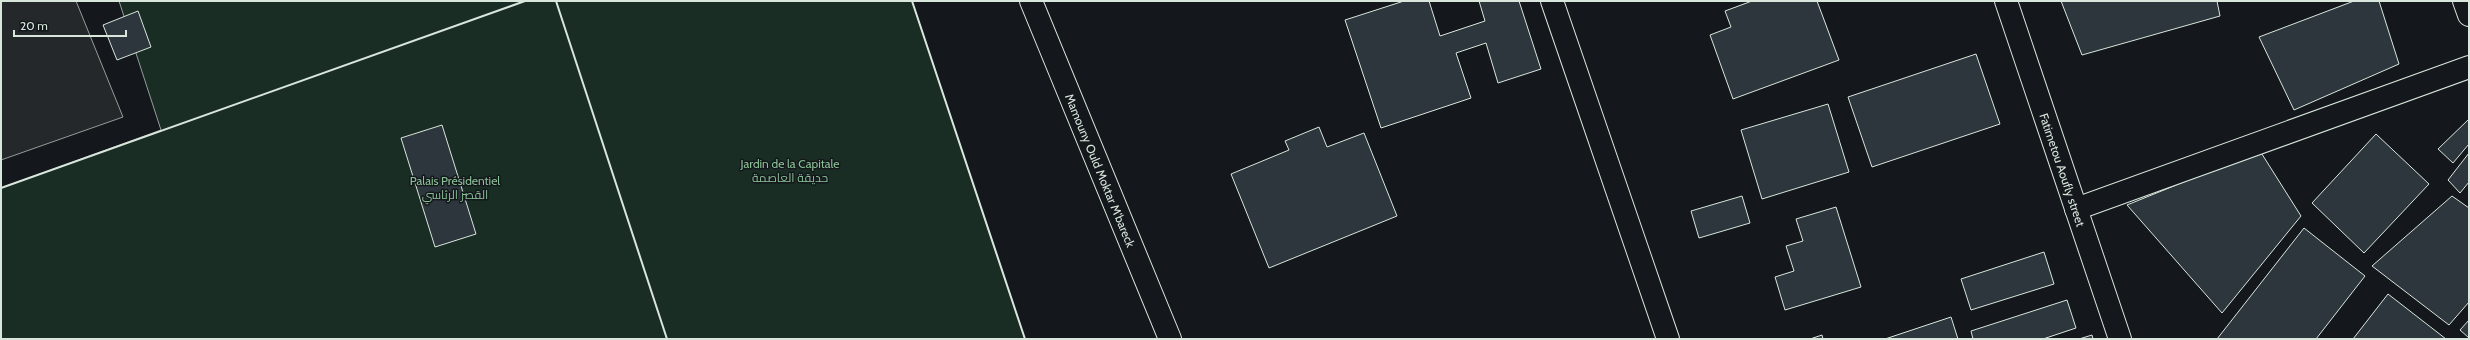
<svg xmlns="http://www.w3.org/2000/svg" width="2470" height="340" font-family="Cabin,Cairo,sans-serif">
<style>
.green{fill:#1a2d24;stroke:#939e99}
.parking{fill:#24282b;stroke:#939e99}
.building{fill:#2c363c;stroke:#d8e6dc}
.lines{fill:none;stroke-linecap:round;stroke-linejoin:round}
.minor-casing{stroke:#d8e6dc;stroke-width:24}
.tertiary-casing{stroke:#d8e6dc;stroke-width:24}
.minor{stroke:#14181c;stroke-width:22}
.tertiary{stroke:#14181c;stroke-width:22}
.wall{stroke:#d8e6dc;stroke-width:2}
.labels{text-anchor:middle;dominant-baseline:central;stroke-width:3;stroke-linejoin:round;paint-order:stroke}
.park-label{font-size:12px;fill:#8ac095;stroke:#14181c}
.street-label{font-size:12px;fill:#d8e6dc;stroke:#14181c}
</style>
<rect width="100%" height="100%" fill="#14181c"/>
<path class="green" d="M119,1H912L1025,339H1V188L161,130Z"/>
<path class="parking" d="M1,1H76L123,117L1,160Z"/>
<path class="building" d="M1404,1H1429L1440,36L1485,21L1479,1H1519L1541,69L1498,83L1486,43L1456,53L1471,98L1381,128L1345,20Z
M1752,1H1817L1839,60L1733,99L1710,35L1731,27L1725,11Z
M2061,1H2217L2220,16L2082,55Z
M2354,1H2379L2399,64L2294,110L2259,37Z
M138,11L151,47L117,60L103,25Z
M1976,54L2000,124L1872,167L1848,97Z
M1828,104L1849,172L1762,199L1741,130Z
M2469,119V144L2453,163L2438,149Z
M442,125L476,234L435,247L401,138Z
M1319,127L1327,147L1364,133L1397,216L1269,268L1231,174L1289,150L1285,141Z
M2376,134L2429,184L2364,253L2312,203Z
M2260,151L2301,216L2222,313L2127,205Z
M2469,153V182L2460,193L2448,180Z
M1742,196L1750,223L1699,238L1691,211Z
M2452,196L2469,208V302L2449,325L2372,266Z
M1836,207L1861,287L1785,310L1775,277L1794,271L1786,246L1803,241L1796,219Z
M2304,228L2365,276L2316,339H2217Z
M2044,252L2054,284L1971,310L1961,279Z
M2388,294L2446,339H2353Z
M2067,300L2076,328L2043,339H1973L1971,331Z
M1951,317L1958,339H1885Z
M2469,320V338L2460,330Z
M1822,335L1823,339H1810Z
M2092,335L2093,339H2079Z"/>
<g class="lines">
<defs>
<g id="minor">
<path id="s1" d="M1031,1L1170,339"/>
<path id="s2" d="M2006,1L2120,339"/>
<path d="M2464,1L2469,15"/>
<path d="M2076,209L2469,67"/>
</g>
<path id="tertiary" d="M1552,1L1668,339"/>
</defs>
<use href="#minor" class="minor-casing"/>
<use href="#tertiary" class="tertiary-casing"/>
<use href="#minor" class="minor"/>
<use href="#tertiary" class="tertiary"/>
<path class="wall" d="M556,1L667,339
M912,1L1025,339
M1,188L525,1"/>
</g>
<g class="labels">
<g class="park-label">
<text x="790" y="163">Jardin de la Capitale<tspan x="790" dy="14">حديقة العاصمة</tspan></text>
<text x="455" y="180">Palais Présidentiel<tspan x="455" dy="14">القصر الرئاسي</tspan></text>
</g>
<g class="street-label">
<text stroke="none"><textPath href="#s1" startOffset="183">Mamouny Ould Moktar M'bareck</textPath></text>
<text stroke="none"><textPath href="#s2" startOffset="178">Fatimetou Aoufly street</textPath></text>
</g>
</g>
<rect width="2470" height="340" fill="none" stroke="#d8e6dc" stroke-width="4"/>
<path d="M14 30v6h112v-6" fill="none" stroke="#d8e6dc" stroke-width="2"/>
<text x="20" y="30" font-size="12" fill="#d8e6dc" stroke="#14181c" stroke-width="3" paint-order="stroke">20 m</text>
</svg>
